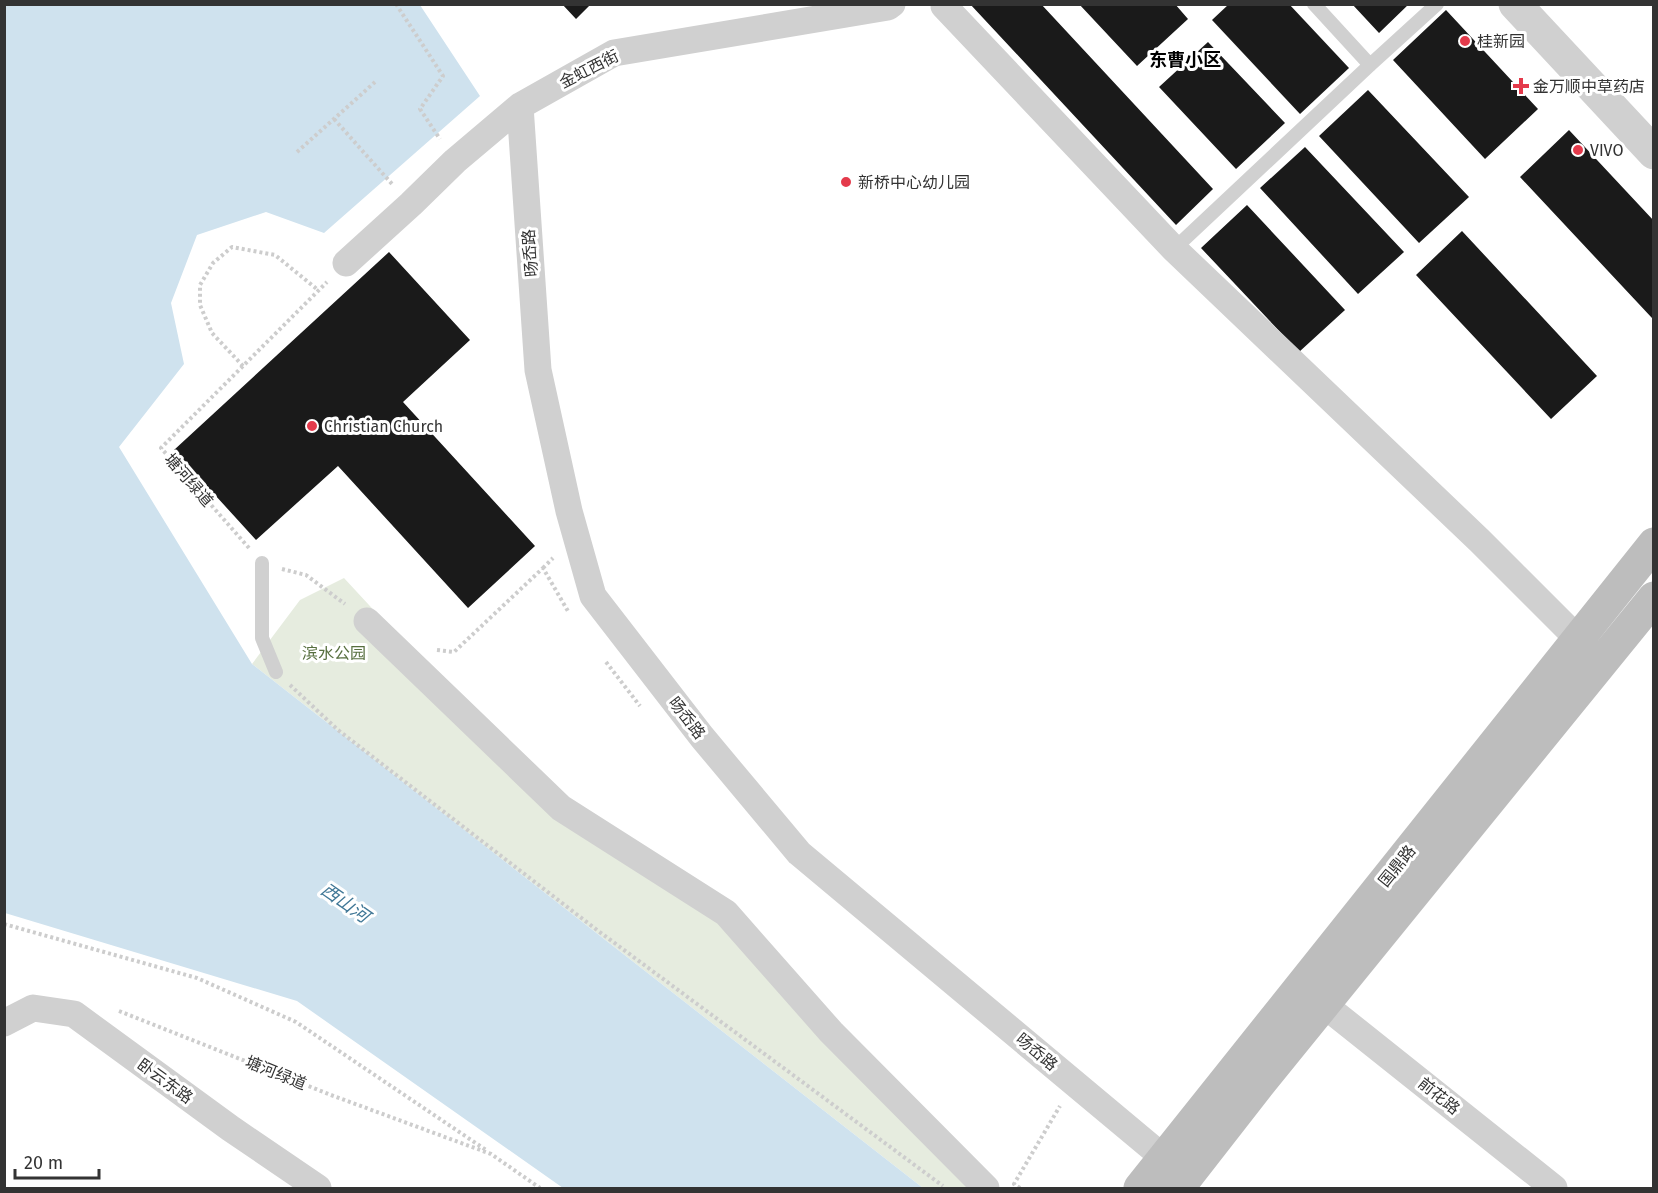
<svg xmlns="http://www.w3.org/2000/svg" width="1658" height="1193" font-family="'Fira Sans','Noto Sans SC',sans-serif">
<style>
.green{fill:#e6ecdf}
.water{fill:#cfe2ee}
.building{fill:#1a1a1a}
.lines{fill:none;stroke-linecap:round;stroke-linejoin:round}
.path{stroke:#cdcdcd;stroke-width:4;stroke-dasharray:3 3;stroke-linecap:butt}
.service{stroke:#d0d0d0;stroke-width:14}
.minor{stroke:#d0d0d0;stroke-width:27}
.tertiary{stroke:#d0d0d0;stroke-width:33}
.secondary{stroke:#bdbdbd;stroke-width:33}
.poi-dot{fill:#e43a4b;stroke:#fff;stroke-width:2}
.labels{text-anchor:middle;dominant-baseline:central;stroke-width:6;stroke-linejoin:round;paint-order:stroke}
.poi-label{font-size:16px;fill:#333;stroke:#fff;text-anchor:start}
.street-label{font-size:16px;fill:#333;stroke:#fff}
.park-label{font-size:16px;fill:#576f3f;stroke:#fff}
.neighbourhood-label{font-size:18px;font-weight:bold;fill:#000;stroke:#fff}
.water-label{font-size:18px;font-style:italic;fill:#407796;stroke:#fff}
</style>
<rect width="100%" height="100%" fill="#fff"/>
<path class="green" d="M344,578L468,712L565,826L738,921L979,1188H923L252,664L300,600Z"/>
<path class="water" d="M4,5H420L480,96L324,233L266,212L197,235L171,303L184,364L119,447L252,664L923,1188H563L297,1001L5,913Z"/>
<path class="building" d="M562,4H591L576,19Z
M970,4H1041L1213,189L1176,225Z
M1079,4H1175L1188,19L1137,66Z
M1229,4H1289L1349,68L1300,114L1212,20Z
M1352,4H1409L1379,33Z
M1446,10L1538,109L1485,159L1393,60Z
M1208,42L1285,123L1236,169L1159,87Z
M1368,90L1469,197L1419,243L1319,136Z
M1569,130L1654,221V316L1652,318L1520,177Z
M1305,147L1404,252L1358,294L1260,188Z
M1247,205L1345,310L1299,352L1201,248Z
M1462,231L1597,376L1551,419L1416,275Z
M389,252L470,340L403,402L535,546L468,608L338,466L256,540L174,450Z"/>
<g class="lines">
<path class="path" d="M396,4L443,76L420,109L440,139
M334,119L392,184
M297,152L375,82
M243,366L212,333L200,305V285L213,263L232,247L275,255L318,290
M249,548L161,448L327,282
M543,568L553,558
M282,569L306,575L345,604
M437,650L454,652L543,568L569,613
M606,662L640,706
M290,685L338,730L597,930L943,1186
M4,924L197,978L296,1022L486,1150
M119,1011L331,1095L491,1154L540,1188
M1020,1188L1014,1184L1060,1106"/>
<path class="service" d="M1314,4L1370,65
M1174,249L1370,65L1437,4
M262,563V638L276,672"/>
<path class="minor" d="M944,4V6L1174,249L1480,541L1578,639
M520,106L538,370L569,511L593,596L702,737L799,853L1164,1158
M346,263L411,204L455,161L520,106L614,53L888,7L892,4
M367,621L561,808L726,913L831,1032L986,1188
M1323,1004L1554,1188
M4,1023L33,1008L74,1014L230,1128L318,1188"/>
<path class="tertiary" d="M1515,4L1654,153"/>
<path class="secondary" d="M1140,1188L1654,544
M1178,1188L1263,1079L1654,598"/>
</g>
<g class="poi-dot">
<circle cx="1465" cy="41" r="6"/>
<path d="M1518 77h6v6h6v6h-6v6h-6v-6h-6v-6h6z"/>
<circle cx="1578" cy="150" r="6"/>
<circle cx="846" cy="182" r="6"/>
<circle cx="312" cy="426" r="6"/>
</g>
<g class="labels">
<g class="poi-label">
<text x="1477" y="41">桂新园</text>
<text x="1533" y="86">金万顺中草药店</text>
<text x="1590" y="150">VIVO</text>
<text x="858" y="182">新桥中心幼儿园</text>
<text x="324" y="426">Christian Church</text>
</g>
<g class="street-label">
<text transform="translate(589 69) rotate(-27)">金虹西街</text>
<text transform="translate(530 253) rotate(-94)">旸岙路</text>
<text transform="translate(189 480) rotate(49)">塘河绿道</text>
<text transform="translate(687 718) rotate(52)">旸岙路</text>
<text transform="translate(1397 866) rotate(-51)">国鼎路</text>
<text transform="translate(1037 1052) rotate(40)">旸岙路</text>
<text transform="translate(276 1073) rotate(22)">塘河绿道</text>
<text transform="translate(165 1081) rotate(36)">卧云东路</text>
<text transform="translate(1439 1096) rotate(39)">前花路</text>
</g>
<g class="park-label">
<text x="334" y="653">滨水公园</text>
</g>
<g class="neighbourhood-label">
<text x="1185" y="60">东曹小区</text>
</g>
<g class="water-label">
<text transform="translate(345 903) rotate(35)">西山河</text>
</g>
</g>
<rect width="1658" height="1193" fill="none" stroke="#333333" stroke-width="12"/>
<path d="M15 1169v9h84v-9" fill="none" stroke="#333333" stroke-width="3"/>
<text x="24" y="1169" font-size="18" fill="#333333" stroke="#ffffff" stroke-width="4.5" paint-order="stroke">20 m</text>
</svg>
